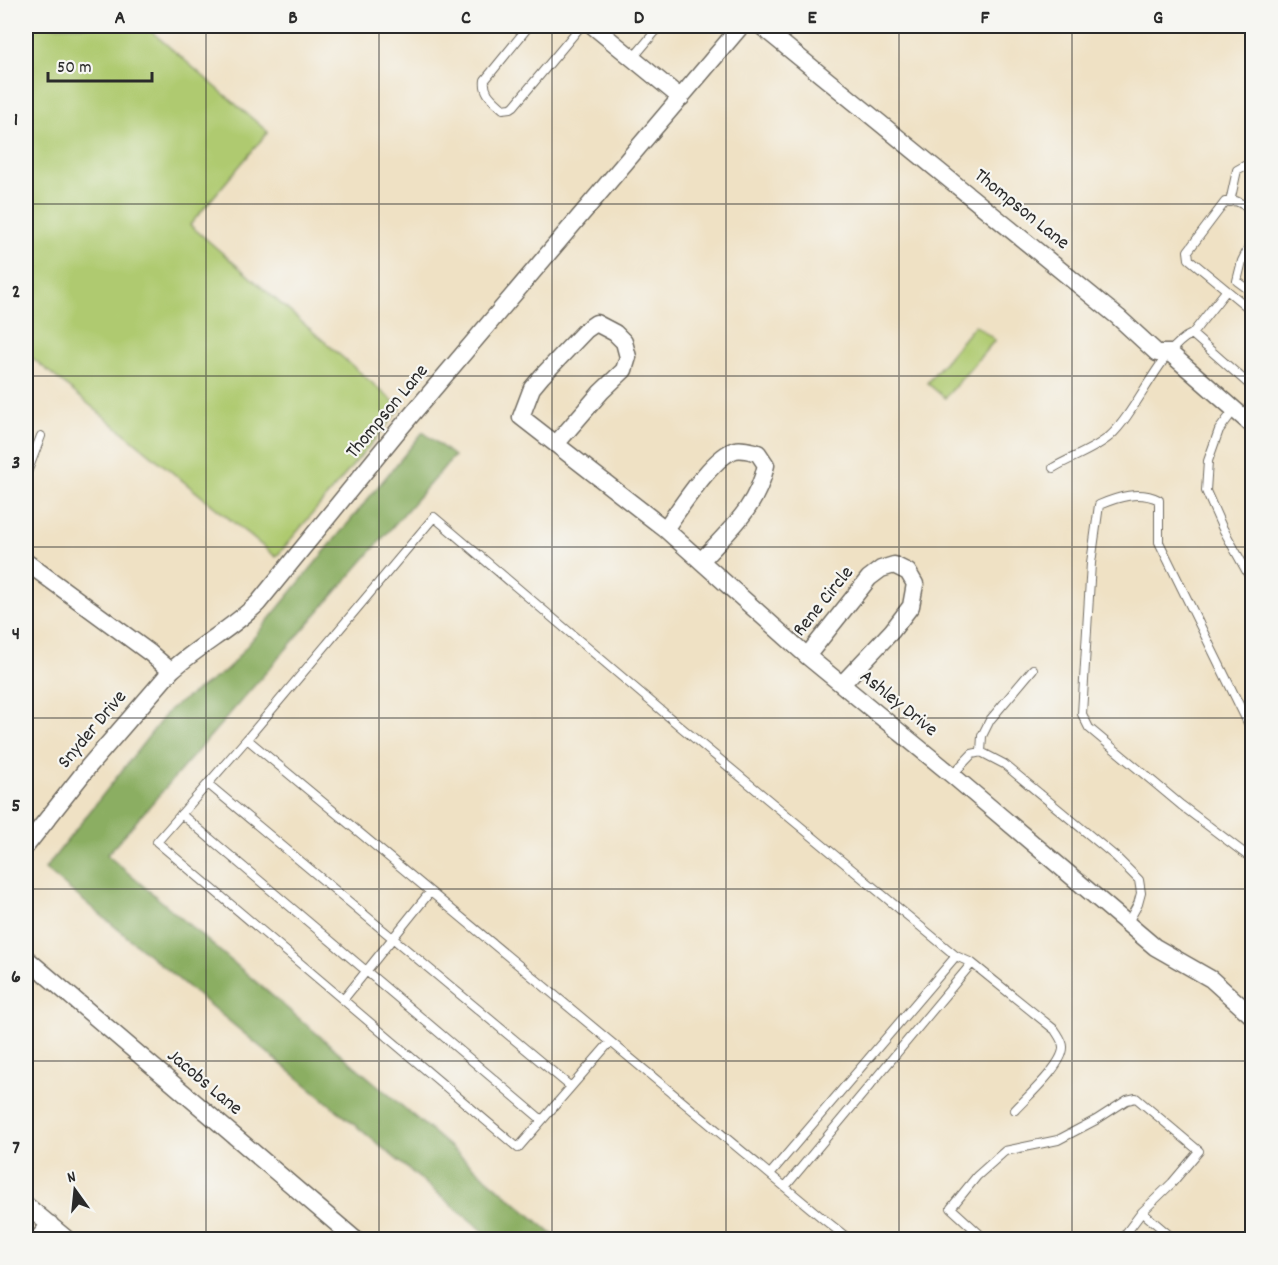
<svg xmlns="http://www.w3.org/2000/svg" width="1278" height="1265" font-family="Dekko,sans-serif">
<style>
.green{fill:#afca70;stroke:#6d7a4e;stroke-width:1.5}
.forest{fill:#8bae62;stroke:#5b6c46;stroke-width:1.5}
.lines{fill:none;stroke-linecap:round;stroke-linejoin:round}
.service-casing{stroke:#706b61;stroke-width:10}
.minor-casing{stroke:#706b61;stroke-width:19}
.service{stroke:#fff;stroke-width:8}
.minor{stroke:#fff;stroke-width:16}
.grid{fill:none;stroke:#2b2b2b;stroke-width:1.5;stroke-opacity:0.55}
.labels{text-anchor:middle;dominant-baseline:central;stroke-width:4.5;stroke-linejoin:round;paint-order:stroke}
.street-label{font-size:20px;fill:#2b2b2b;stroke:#f6f6f2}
.neatline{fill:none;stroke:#2b2b2b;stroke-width:2}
.grid-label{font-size:20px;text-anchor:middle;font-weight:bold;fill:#2b2b2b}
</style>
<rect width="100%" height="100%" fill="#f6f6f2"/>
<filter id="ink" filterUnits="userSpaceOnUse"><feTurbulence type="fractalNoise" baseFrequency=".0167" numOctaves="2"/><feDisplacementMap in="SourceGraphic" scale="12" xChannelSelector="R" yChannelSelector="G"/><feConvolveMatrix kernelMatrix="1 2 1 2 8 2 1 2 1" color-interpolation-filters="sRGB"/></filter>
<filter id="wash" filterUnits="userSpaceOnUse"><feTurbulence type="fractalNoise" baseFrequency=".008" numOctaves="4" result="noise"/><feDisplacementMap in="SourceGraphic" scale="24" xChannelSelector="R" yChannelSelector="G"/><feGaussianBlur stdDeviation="1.35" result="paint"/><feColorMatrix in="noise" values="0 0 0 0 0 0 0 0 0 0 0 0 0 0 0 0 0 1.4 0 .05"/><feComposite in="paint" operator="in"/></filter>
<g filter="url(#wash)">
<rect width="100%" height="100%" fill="#efe1c4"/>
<path class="green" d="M26,26H145L268,132L190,225L401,408L276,557L26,353Z
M975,325L995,340L945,398L927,383Z"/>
<path class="forest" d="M423,432L454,456L107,855L558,1239H493L45,869L170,709L228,669Z"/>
</g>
<g filter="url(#ink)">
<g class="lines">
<defs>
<path id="service" d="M529,26L485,80C483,94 494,100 503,109L511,108L514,106L581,26
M633,58L660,26
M1230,202L1237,170L1246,165L1252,167
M1252,209L1236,201L1225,202L1188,251L1189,259L1252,311
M1252,241L1242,261L1237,281L1252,292
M1192,334L1226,291
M1234,410L1219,430L1208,461L1206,491L1222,527L1252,581
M1053,468C1071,457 1094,450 1110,436C1137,412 1162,346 1192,334L1252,387
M26,475L41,436
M1252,731L1159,542V500C1139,490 1118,497 1099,505L1091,563L1082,714L1089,728L1181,805L1252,859
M247,739L157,842L518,1148L610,1042
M981,752L982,736L990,720L1033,669
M952,775L972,754L981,752L1004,764L1116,857L1139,880L1141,893L1138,904L1127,924
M208,784L571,1087
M181,814L542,1120
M956,956L972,963L1055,1030C1058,1035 1063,1041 1063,1047C1064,1064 1027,1097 1015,1110
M343,1000L430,892
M770,1174L956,956L682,728L434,517L247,739L821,1217L850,1240
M785,1187L972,963
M986,1240L951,1208L977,1176L1005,1151L1058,1140L1096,1120L1127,1100L1136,1098L1199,1151L1172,1183L1142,1212
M1121,1240L1142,1212L1175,1240"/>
<path id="minor" d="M593,26L681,98
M761,26L1118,317L1157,353H1170L1252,425
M556,444L601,392L624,370L628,357L624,342L615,333L596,323L586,330L542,376L532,388L521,417L665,529L807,656L952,775L1155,947L1211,979L1252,1016
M665,529C680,509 712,457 735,450C743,448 750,451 758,453L766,465C757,508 729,530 701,561
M26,562L150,653L171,671C198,646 232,629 258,603L397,432L741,26
M807,656L869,578L881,569L894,565L908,572L915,584L911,606L892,631L842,684
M26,846L89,766L171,671
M26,958L356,1240
M26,1205L68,1240
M37,1240L50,1224"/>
</defs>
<use href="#service" class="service-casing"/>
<use href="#minor" class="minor-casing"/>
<use href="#service" class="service"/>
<use href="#minor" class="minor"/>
</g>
</g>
<path class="grid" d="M206,26V1240M379,26V1240M552,26V1240M726,26V1240M899,26V1240M1072,26V1240M26,204H1252M26,376H1252M26,547H1252M26,718H1252M26,889H1252M26,1061H1252"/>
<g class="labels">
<g class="street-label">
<text transform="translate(1021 210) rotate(39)">Thompson Lane</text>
<text transform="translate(388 412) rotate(-50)">Thompson Lane</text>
<text transform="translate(824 602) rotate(-51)">Rene Circle</text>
<text transform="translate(898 704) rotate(39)">Ashley Drive</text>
<text transform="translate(93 730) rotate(-50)">Snyder Drive</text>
<text transform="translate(204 1083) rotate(40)">Jacobs Lane</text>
</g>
</g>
<rect width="1278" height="1265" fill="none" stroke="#f6f6f2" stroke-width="66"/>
<g transform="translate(75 1190) rotate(345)" stroke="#f6f6f2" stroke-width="4.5" paint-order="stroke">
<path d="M0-4.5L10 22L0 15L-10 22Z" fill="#2b2b2b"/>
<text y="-9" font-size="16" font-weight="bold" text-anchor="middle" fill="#2b2b2b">N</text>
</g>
<path d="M48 72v9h104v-9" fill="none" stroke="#2b2b2b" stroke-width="3"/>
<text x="57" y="72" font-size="18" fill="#2b2b2b" stroke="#f6f6f2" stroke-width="4.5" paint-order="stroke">50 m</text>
<rect x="33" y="33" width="1212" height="1199" class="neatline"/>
<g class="grid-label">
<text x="120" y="23">A</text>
<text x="293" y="23">B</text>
<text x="466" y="23">C</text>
<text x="639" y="23">D</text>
<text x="812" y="23">E</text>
<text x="985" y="23">F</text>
<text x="1158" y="23">G</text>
<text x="16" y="125">1</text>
<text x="16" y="297">2</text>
<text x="16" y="468">3</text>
<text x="16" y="639">4</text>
<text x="16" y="811">5</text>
<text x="16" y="982">6</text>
<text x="16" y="1153">7</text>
</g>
</svg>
